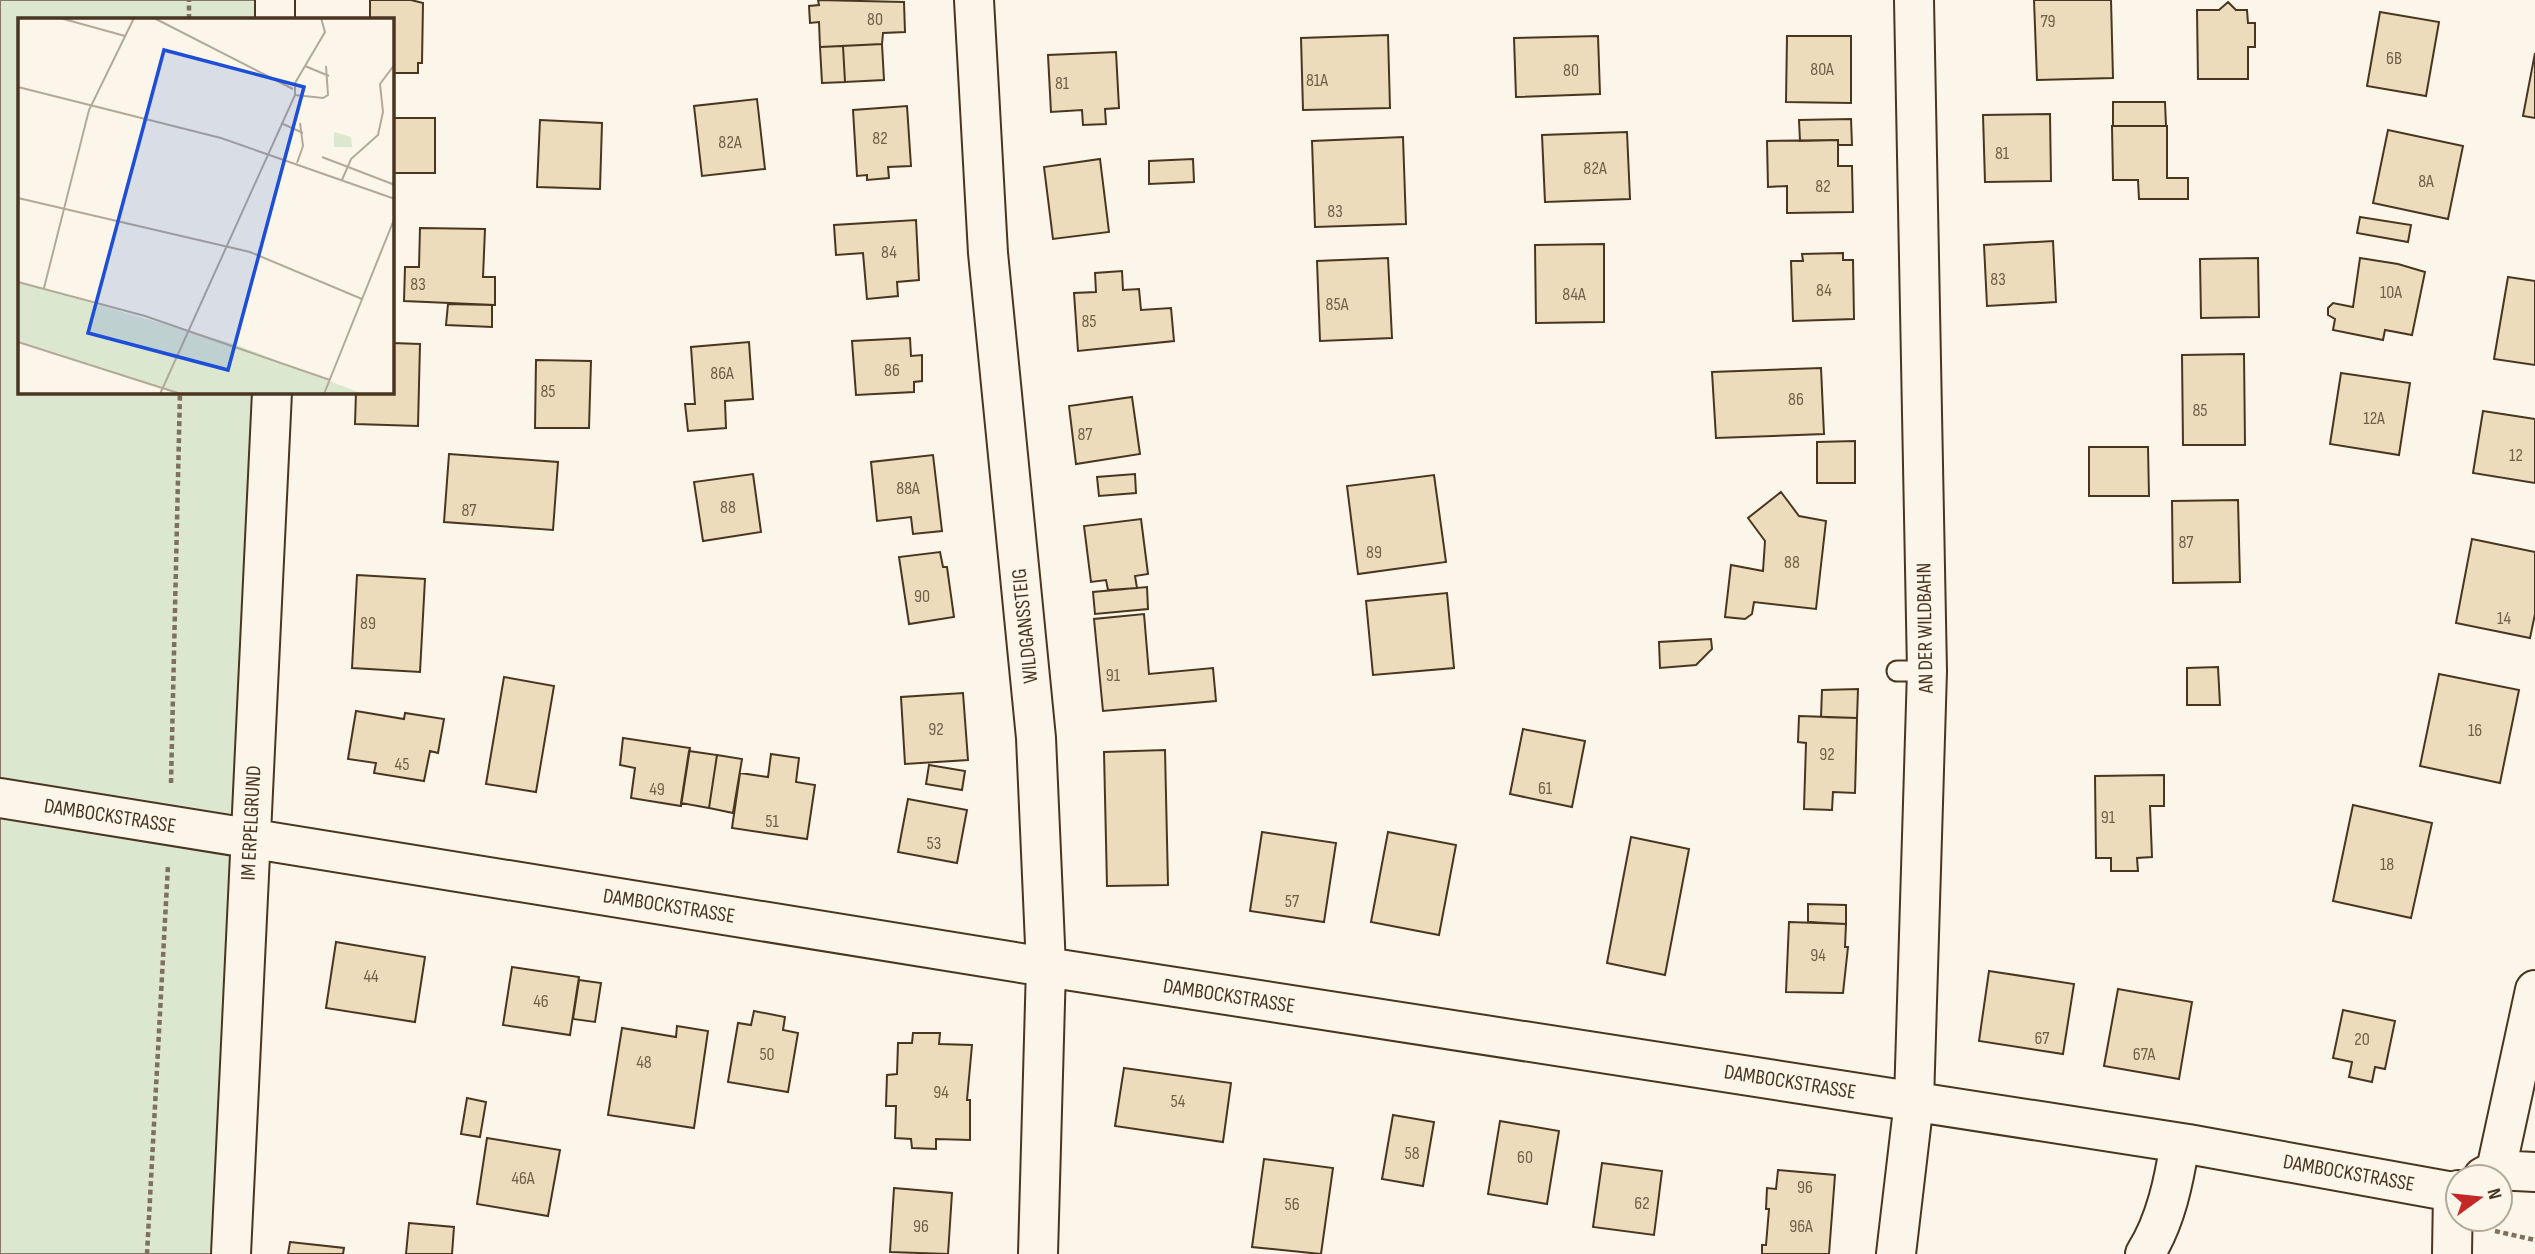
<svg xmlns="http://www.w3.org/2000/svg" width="2535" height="1254" font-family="'Sofia Sans Condensed',sans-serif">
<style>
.green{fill:#dce7d0;stroke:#887966;stroke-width:2}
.building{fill:#ecdcbc;stroke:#4a3520;stroke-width:2}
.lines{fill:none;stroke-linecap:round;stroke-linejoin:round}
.lane-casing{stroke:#4a3520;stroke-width:23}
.street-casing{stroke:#4a3520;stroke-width:42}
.path{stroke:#7f6f5c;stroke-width:4.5;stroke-dasharray:5 3.5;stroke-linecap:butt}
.lane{stroke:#fbf6e9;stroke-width:19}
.street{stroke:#fbf6e9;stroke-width:38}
.labels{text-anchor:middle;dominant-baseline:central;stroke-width:5;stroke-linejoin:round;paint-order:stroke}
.number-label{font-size:18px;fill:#725f47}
.street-label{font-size:21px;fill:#4a3520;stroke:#fbf6e9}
.inset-road{fill:none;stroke:#b4a999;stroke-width:2}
.view{fill:#1d4ed8;fill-opacity:0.15;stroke:#1d4ed8;stroke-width:3.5}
.inset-edge{fill:none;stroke:#4a3520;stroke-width:3.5}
</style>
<rect width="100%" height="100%" fill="#fbf6e9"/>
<path class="green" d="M0,0H275V19H19V392H272L231,1254H0Z"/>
<path class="building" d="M370,0H411L423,3L422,63H418V73H392V19H370Z
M818,0L904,2L905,32L883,33L882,44L820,47L819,22L810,23L809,6L819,5Z
M2034,0H2111L2113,78L2037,80Z
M2228,2L2236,10H2247L2248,23H2255V47H2248V79H2198L2197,10H2219Z
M2380,12L2439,22L2426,96L2367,86Z
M1388,35L1390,108L1303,110L1301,38Z
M1598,36L1600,94L1516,97L1514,38Z
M1787,36H1851V103L1786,102Z
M882,44L884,80L845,82L843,46Z
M843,46L845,82L822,83L820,47Z
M1116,52L1119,108L1105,109L1106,124L1083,125L1082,110L1051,112L1048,55Z
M2535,53V118L2523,116Z
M757,99L765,169L702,176L694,106Z
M2113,102H2165L2166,126H2113Z
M907,106L911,166L888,167L889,178L867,180V175L857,176L853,110Z
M2050,114L2051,181L1985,182L1983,115Z
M392,118H435V173H392Z
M1851,119L1852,145H1838V140L1800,141L1799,120Z
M540,120L602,123L600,189L537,187Z
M2112,126H2167V178H2188V199H2139L2138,180H2113Z
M2388,130L2463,146L2448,219L2373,203Z
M1627,132L1630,199L1545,202L1542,135Z
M1403,137L1406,224L1315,227L1312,141Z
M1838,140V166H1852L1853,212L1787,213V186L1768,187L1767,141Z
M1100,159L1109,232L1053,239L1044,167Z
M1193,159L1194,182L1149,184V161Z
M2360,217L2411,225L2408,242L2357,233Z
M916,220L919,280L897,282L898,296L867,299L863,253L836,255L834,225Z
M420,228L485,229L483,277H495V305L404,301L405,267H419Z
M2053,241L2056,302L1987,306L1984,245Z
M1604,244V322L1536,323L1535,245Z
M1843,253V260H1853L1854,319L1793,321L1791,261H1803L1802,254Z
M1388,258L1392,338L1320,341L1317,261Z
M2258,258L2259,317L2201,318L2200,259Z
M2360,258L2398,264L2425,272L2412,335L2385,330L2383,340L2333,330L2335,319L2328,315V308L2333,303L2353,307Z
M1122,271L1123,290L1139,289L1141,310L1171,308L1174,341L1078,351L1074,293L1096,292L1095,273Z
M2508,277L2535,281V365L2494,359Z
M448,304L492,305V327L446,325Z
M910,338L911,356L922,355V381L914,382V392L856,395L852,341Z
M749,342L753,399L725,401L726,428L688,431L685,404H695L691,347Z
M392,343L420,344L418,426L355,424L356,392H392Z
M2244,354L2245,445H2183L2182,355Z
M536,360L591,361L589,428H535Z
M1821,368L1824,434L1716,438L1712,372Z
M2341,373L2410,383L2399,455L2330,444Z
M1132,397L1140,454L1076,464L1069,406Z
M2483,411L2535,419V483L2473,473Z
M1855,441V483H1817V442Z
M2089,447H2148L2149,496H2089Z
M449,454L558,462L553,530L444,522Z
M933,455L942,531L913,534L911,517L877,521L871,462Z
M753,474L761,532L703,541L694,482Z
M1135,474L1136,493L1099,496L1097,477Z
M1434,475L1446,562L1358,574L1347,486Z
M1781,492L1799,516L1826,521L1816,609L1754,602L1752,614L1745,619L1725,617L1731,565L1763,571L1765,541L1748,518Z
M2238,500L2240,582L2173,583L2172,501Z
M1141,519L1148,574L1135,576L1137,588L1108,590L1106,580L1091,582L1084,526Z
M2472,539L2535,552V614L2530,638L2456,623Z
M940,552L943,567H947L954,617L909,624L899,557Z
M357,575L425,579L420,672L352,668Z
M1147,587L1148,609L1095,614L1093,592Z
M1447,593L1454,668L1373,675L1366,601Z
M1144,614L1149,674L1213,668L1216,701L1103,711L1094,619Z
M1711,639L1712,649L1696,665L1660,668L1659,642Z
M2218,667L2220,705H2187V668Z
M2439,674L2519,690L2500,783L2420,766Z
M504,677L554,686L536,792L486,784Z
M1858,689L1857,718L1821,717L1822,690Z
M963,693L968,760L905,764L901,697Z
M356,711L404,719L405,713L444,719L438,753L430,751L424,781L374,773L376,763L348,759Z
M1799,716L1857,718L1855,793L1833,792L1832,810L1804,809L1806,743L1798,742Z
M1523,729L1585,741L1572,807L1510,794Z
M623,738L690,748L681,806L631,798L635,768L620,765Z
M1165,750L1168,885L1107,886L1104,752Z
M689,751L717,755L709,808L681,803Z
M771,754L799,758L796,782L815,785L807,839L732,828L740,773L768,777Z
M717,755L742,759L733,813L709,808Z
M929,765L965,771L962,790L926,784Z
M2164,775V806H2150L2152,857L2137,858L2138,871H2111V858H2096L2095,776Z
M908,799L967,810L957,863L898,852Z
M2353,805L2432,823L2411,918L2333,901Z
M1262,832L1336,843L1324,922L1250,911Z
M1388,832L1456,845L1439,935L1371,922Z
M1631,837L1689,849L1665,975L1607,963Z
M1808,904L1846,905V924L1808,922Z
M1789,922L1846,924L1845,947H1848L1843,993L1786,992Z
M336,942L425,957L415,1022L326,1008Z
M512,967L579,977L570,1035L503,1025Z
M1989,971L2074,984L2063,1054L1979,1041Z
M579,980L601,983L595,1022L573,1019Z
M2118,989L2192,1002L2179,1079L2104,1066Z
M2343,1010L2395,1021L2385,1069L2375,1067L2372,1082L2349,1077L2352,1062L2333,1058Z
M754,1011L785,1017L783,1030L798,1033L788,1092L728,1082L738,1023L751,1025Z
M677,1026L708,1031L694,1128L608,1115L622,1028L676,1037Z
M913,1033H940L939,1044L972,1045L967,1100H970V1140L936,1139V1149L912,1148L911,1139L895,1138L896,1106H886L887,1075L897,1074L898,1043H912Z
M1124,1068L1231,1083L1223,1142L1115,1126Z
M467,1098L486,1102L480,1137L461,1134Z
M1393,1115L1434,1122L1423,1186L1382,1179Z
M1500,1121L1559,1131L1547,1204L1488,1194Z
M487,1138L560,1150L548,1216L477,1204Z
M1264,1159L1333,1168L1321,1254L1252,1247Z
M1602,1163L1662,1171L1654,1235L1593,1227Z
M1778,1170L1835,1175L1829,1254H1762V1245H1766L1769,1209H1766L1767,1188L1776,1189Z
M894,1188L952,1193L948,1254L890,1252Z
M409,1223L454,1227L452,1254H406Z
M290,1242L344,1248L343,1254H288Z"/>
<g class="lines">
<defs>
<path id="lane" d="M1897,671H1927"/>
<path id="street" d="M275,0V19
M974,0L988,253L1036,738L1046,967L1038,1254
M0,798L1046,967L2188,1144L2453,1192L2458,1190
M2496,1170L2535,990
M2483,1177L2496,1170L2535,1172
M231,1254L272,392
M1896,1254L1914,1101L1927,671L1914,0
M2145,1254C2166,1221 2174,1180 2180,1143
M2452,1254L2453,1192"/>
</defs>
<use href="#lane" class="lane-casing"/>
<use href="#street" class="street-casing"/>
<path class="path" d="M189,19V0
M171,783L180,392
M2495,1231L2535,1240
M147,1254L168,865"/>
<use href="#lane" class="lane"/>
<use href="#street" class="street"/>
</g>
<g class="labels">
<g class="number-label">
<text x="875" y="19">80</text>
<text x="2048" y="21">79</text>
<text x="2394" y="58">6B</text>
<text x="1822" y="69">80A</text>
<text x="1571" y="70">80</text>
<text x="1317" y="80">81A</text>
<text x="1062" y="83">81</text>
<text x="880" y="138">82</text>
<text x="730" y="142">82A</text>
<text x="2002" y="153">81</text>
<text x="1595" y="168">82A</text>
<text x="2426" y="181">8A</text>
<text x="1823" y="186">82</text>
<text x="1335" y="211">83</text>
<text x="889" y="252">84</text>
<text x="1998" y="279">83</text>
<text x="418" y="284">83</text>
<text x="1824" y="290">84</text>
<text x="2391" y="292">10A</text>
<text x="1574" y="294">84A</text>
<text x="1337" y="304">85A</text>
<text x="1089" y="321">85</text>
<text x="892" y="370">86</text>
<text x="722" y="373">86A</text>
<text x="548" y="391">85</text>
<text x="1796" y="399">86</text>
<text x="2200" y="410">85</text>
<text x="2374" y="418">12A</text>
<text x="1085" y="434">87</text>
<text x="2516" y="455">12</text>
<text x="908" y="488">88A</text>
<text x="728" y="507">88</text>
<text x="469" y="510">87</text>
<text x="2186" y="542">87</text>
<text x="1374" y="552">89</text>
<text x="1792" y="562">88</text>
<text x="922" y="596">90</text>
<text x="2504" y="618">14</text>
<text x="368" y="623">89</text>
<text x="1113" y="675">91</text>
<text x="936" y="729">92</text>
<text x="2475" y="730">16</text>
<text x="1827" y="754">92</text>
<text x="402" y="764">45</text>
<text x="1545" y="788">61</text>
<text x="657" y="789">49</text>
<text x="2108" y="817">91</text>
<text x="772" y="821">51</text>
<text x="934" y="843">53</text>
<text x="2387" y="864">18</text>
<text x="1292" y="901">57</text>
<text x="1818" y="955">94</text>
<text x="371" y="976">44</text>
<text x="541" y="1001">46</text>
<text x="2042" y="1038">67</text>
<text x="2362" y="1039">20</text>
<text x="767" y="1054">50</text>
<text x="2144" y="1054">67A</text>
<text x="644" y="1062">48</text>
<text x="941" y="1092">94</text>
<text x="1178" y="1101">54</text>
<text x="1412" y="1153">58</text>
<text x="1525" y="1157">60</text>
<text x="523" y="1178">46A</text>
<text x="1805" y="1187">96</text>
<text x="1642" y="1203">62</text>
<text x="1292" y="1204">56</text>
<text x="921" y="1226">96</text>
<text x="1801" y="1226">96A</text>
</g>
<g class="street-label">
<text transform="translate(1025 626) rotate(-96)">WILDGANSSTEIG</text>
<text transform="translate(1925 628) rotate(-91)">AN DER WILDBAHN</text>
<text transform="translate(110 816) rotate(9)">DAMBOCKSTRASSE</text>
<text transform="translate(251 823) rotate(-87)">IM ERPELGRUND</text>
<text transform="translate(669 906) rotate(9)">DAMBOCKSTRASSE</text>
<text transform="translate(1229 996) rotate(9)">DAMBOCKSTRASSE</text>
<text transform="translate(1790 1082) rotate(9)">DAMBOCKSTRASSE</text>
<text transform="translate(2349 1173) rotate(10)">DAMBOCKSTRASSE</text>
</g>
</g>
<g transform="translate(18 18)">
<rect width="376" height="376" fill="#fbf6e9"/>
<path d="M316,114L333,119L334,129H316ZM0,264L219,327L345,376H163L0,324Z" fill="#dce7d0"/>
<path class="inset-road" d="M42,0L107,18M136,0L275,71M287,48L311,58M0,69L203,120L377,181M277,77L305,80L310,77L308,48M263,105L285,115M304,139L377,167M279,145L285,128L282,105M324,162L333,141L360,117L365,94L362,66L377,46M0,180L232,234L344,281M0,264L127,298L312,362M26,270L71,92L116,0M0,324L163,376M142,376L277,77V65L307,14L303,0M306,376L377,199"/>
<path class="view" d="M146,32L286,69L210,352L70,315Z"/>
<rect width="376" height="376" class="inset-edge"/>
</g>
<g transform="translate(2479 1198) rotate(75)"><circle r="33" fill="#fbf6e9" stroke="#b4a999" stroke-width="2"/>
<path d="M0-5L12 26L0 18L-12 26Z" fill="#c62828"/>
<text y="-10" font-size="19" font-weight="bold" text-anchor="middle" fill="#4a3520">N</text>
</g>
</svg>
